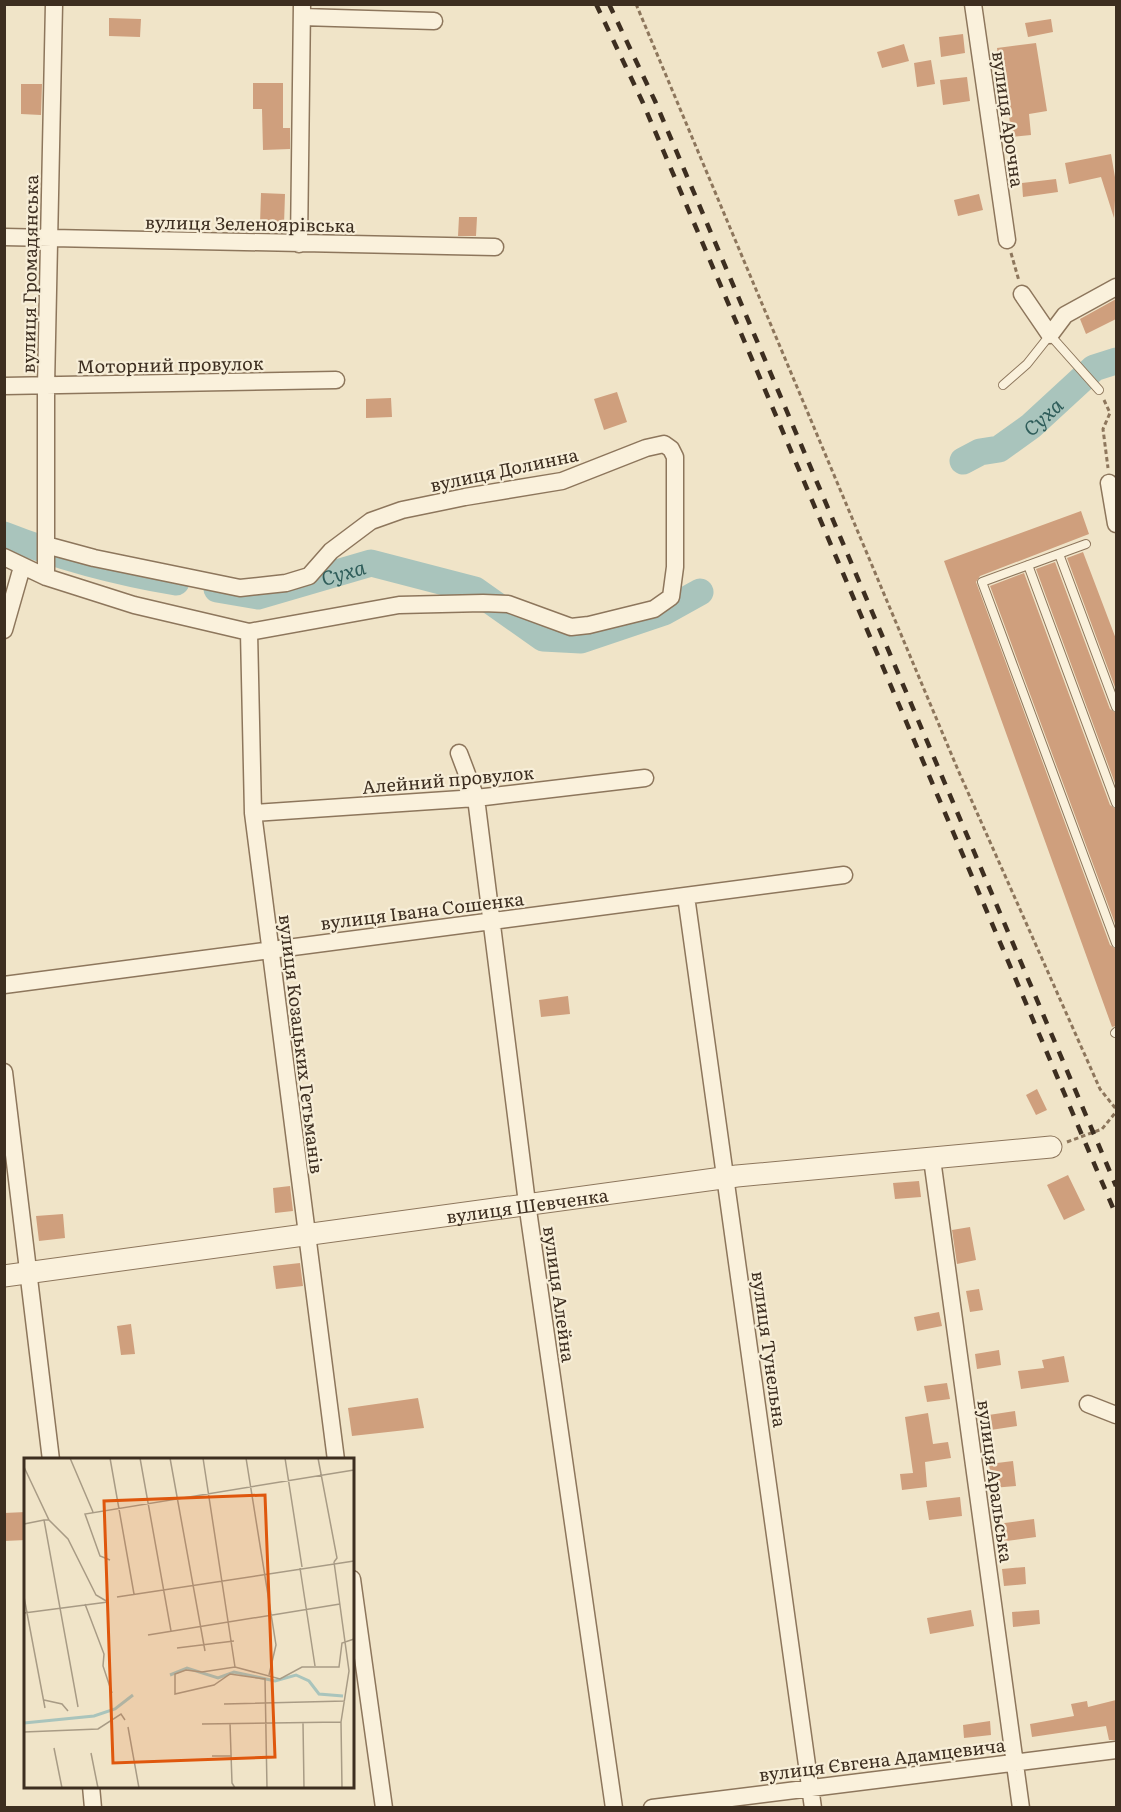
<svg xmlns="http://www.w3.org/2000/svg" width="1121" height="1812" font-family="Literata,serif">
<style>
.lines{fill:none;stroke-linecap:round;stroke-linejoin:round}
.river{stroke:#a9c4bc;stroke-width:27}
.building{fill:#cf9f7d}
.service-casing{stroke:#8d765c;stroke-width:10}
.minor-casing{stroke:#8d765c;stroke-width:19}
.tertiary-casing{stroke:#8d765c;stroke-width:23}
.path{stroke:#8d765c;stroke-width:3;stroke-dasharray:4.5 3;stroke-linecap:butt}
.service{stroke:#faf1dc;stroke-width:8}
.minor{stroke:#faf1dc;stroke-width:16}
.tertiary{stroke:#faf1dc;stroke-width:21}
.rail{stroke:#3d2e20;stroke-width:4.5;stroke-dasharray:10 10;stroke-linecap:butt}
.labels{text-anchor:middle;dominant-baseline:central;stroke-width:4.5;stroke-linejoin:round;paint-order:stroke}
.street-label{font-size:18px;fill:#3d2e20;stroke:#f7eed8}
.water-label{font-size:20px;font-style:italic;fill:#2f5d5a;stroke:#f7eed8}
.inset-river{fill:none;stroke:#a9c4bc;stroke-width:3}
.inset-road{fill:none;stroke:#a89b85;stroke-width:1.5}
.view{fill:#df570d;fill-opacity:0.15;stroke:#df570d;stroke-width:3}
.inset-edge{fill:none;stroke:#3d2e20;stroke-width:3}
</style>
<rect width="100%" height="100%" fill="#f0e4c8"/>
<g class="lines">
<g class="river">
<path id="s1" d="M963,461L980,452L999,449L1031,426L1094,368L1116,361"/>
<path d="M4,535C60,557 117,572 176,582"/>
<path id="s2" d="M217,589L258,596L371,563L475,590L543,638L581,640L664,612L700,592"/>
</g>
</g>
<path class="building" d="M109,18L141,19L140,37L109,36Z
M1051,19L1053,32L1028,37L1025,23Z
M963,34L965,53L941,57L939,37Z
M1036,43L1047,111L1029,114L1031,135L1012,137L1009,116L1005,117L997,48Z
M904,44L909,61L882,68L877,52Z
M931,60L935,84L917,87L914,63Z
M967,77L970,101L943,105L940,80Z
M253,83H283V128H290V149L263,150L262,109H253Z
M21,84H42L41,115L21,114Z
M1111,154L1116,183L1114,218L1101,177L1069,184L1065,163Z
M1056,179L1058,192L1023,197L1022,183Z
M261,193L285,194L284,225L260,224Z
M979,194L983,210L958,216L954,200Z
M459,217H477L476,236H458Z
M1116,299V319L1086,334L1080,319Z
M617,392L627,422L604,430L594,399Z
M391,398L392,417L366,418V399Z
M1081,511L1089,534L980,576L976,582L1110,945L1116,949V1026L1112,1027L944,561Z
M1083,552L1116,639V690L1067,558Z
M1055,562L1110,709L1116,713V786L1036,569Z
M1024,573L1110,805L1116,809V926L990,586Z
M568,996L570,1014L541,1017L539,1000Z
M1037,1089L1047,1110L1036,1115L1026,1095Z
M1068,1175L1085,1210L1064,1220L1047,1185Z
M919,1181L921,1197L895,1199L893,1183Z
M290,1186L293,1211L275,1213L273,1188Z
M63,1214L65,1238L39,1241L36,1216Z
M970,1227L976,1260L957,1264L952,1230Z
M300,1263L303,1286L276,1289L273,1266Z
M979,1289L983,1310L970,1312L966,1291Z
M939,1312L942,1326L917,1331L914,1317Z
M131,1324L135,1354L121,1355L117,1326Z
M999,1350L1001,1365L977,1369L975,1354Z
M1064,1356L1069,1382L1021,1389L1018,1371L1044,1368L1042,1360Z
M947,1383L950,1399L927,1402L924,1386Z
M418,1398L424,1428L352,1436L348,1408Z
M1015,1411L1017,1426L984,1431L982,1416Z
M928,1413L933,1444L948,1442L951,1458L925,1462L927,1487L902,1490L900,1474L913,1473L905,1417Z
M1013,1461L1016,1486L992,1488L989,1464Z
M960,1497L962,1516L929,1520L926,1501Z
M26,1512V1540L4,1541V1513Z
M1034,1519L1036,1537L999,1542L997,1524Z
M1025,1567L1026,1584L1004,1586L1002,1569Z
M971,1610L974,1626L930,1634L927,1618Z
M1039,1610L1040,1624L1013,1627L1012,1612Z
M1116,1700V1740H1109L1106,1726L1032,1737L1030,1724L1074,1716L1071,1704L1087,1701L1088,1707Z
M990,1721L991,1735L964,1738L963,1725Z"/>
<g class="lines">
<defs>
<path id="service" d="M1003,385L1027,364L1050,335L1099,390
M1086,544L982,582L1116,943
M1059,554L1116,707
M1028,565L1116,803
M1115,1033L1116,1032"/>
<path id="minor" d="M973,4L1007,240
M302,17L434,21
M4,237L495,247
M299,244L302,4
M1022,294L1050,335L1065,315L1116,287
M4,386L336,380
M1109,483L1116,524
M4,557L46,577L134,605L249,632L399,605L483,603L508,604L571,627L589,625L654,609L671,597L675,567V457L671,449L664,444L646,448L562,481L465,497L402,510L371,521L331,551L309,576L286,583L240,588L94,558L46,545
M46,577V386L54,4
M4,630L22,567
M249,632L253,813L336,1460
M459,753L476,798L527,1203L614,1808
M253,813L476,798L645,778
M686,896L813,1808
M4,985L844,875
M4,1072L51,1460
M932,1159L1021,1808
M1088,1404L1116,1415
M352,1579L384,1808
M91,1786L93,1808
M652,1808L1116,1750"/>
<g id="tertiary">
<path id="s3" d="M4,1276L737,1176L1051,1147"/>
</g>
</defs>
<use href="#service" class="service-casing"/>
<use href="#minor" class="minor-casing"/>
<use href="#tertiary" class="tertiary-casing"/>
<path class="path" d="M636,4L958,770L1100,1089L1116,1109
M1011,253L1019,281
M1104,400L1110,413L1103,429L1108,468
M1067,1142L1102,1129L1116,1112"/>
<use href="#service" class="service"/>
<use href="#minor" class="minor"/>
<use href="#tertiary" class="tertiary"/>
<path class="rail" d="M596,4L643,103L1116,1215
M609,4L655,101L1116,1186"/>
</g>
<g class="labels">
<g class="street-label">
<text transform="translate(1009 119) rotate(82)">вулиця Арочна</text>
<text transform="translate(250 223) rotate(1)">вулиця Зеленоярівська</text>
<text transform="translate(29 274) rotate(-89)">вулиця Громадянська</text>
<text transform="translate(170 364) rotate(-1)">Моторний провулок</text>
<text transform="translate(504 469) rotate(-12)">вулиця Долинна</text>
<text transform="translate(448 779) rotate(-5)">Алейний провулок</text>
<text transform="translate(422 910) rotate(-7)">вулиця Івана Сошенка</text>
<text transform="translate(302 1044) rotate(83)">вулиця Козацьких Гетьманів</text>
<text stroke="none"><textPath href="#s3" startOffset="528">вулиця Шевченка</textPath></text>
<text transform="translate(560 1294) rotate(82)">вулиця Алейна</text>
<text transform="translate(770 1349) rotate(82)">вулиця Тунельна</text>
<text transform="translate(996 1481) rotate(82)">вулиця Аральська</text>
<text transform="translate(882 1759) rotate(-7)">вулиця Євгена Адамцевича</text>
</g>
<g class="water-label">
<text stroke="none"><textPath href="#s1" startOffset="93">Суха</textPath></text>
<text stroke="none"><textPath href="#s2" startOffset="130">Суха</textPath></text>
</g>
</g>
<g transform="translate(24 1458)">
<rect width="330" height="330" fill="#f0e4c8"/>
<path class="inset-river" d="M146,217L163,210L194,220L210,214L251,223L272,217L285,223L295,236L319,238M0,265L70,258L91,251L109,237"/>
<path class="inset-road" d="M46,0L69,54M86,0L110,136M116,0L147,173M146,0L181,193M179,0L211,209M222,0L252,187L245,217M261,0L278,109M294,0L313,100L310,104M0,9L25,62L44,81L72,137L84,144M25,62H20L54,249M0,66L20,62M86,102L76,98L61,56L330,12M310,104L325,213L317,264L318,330M276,110L291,208M0,139L21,250M93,139L330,103M61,146L80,196L79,208L88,235M0,155L84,144M124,177L316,146M153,190L210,183M241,220L243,330M241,221L206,216L190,227L151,236V216L162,212L178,214L211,209L256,221L278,209H315L318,185L330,181M20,242L38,246L44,253M200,246L321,243M206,265L208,325L211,330M279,265L280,330M178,266L317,264M104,269L115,330M0,274L74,271L97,256L101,262M30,290L38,330M67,295L74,330M188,298H207"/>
<path class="view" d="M241,37L251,299L89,305L80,43Z"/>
<rect width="330" height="330" class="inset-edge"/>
</g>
<rect width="1121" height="1812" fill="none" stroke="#3d2e20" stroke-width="12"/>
</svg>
